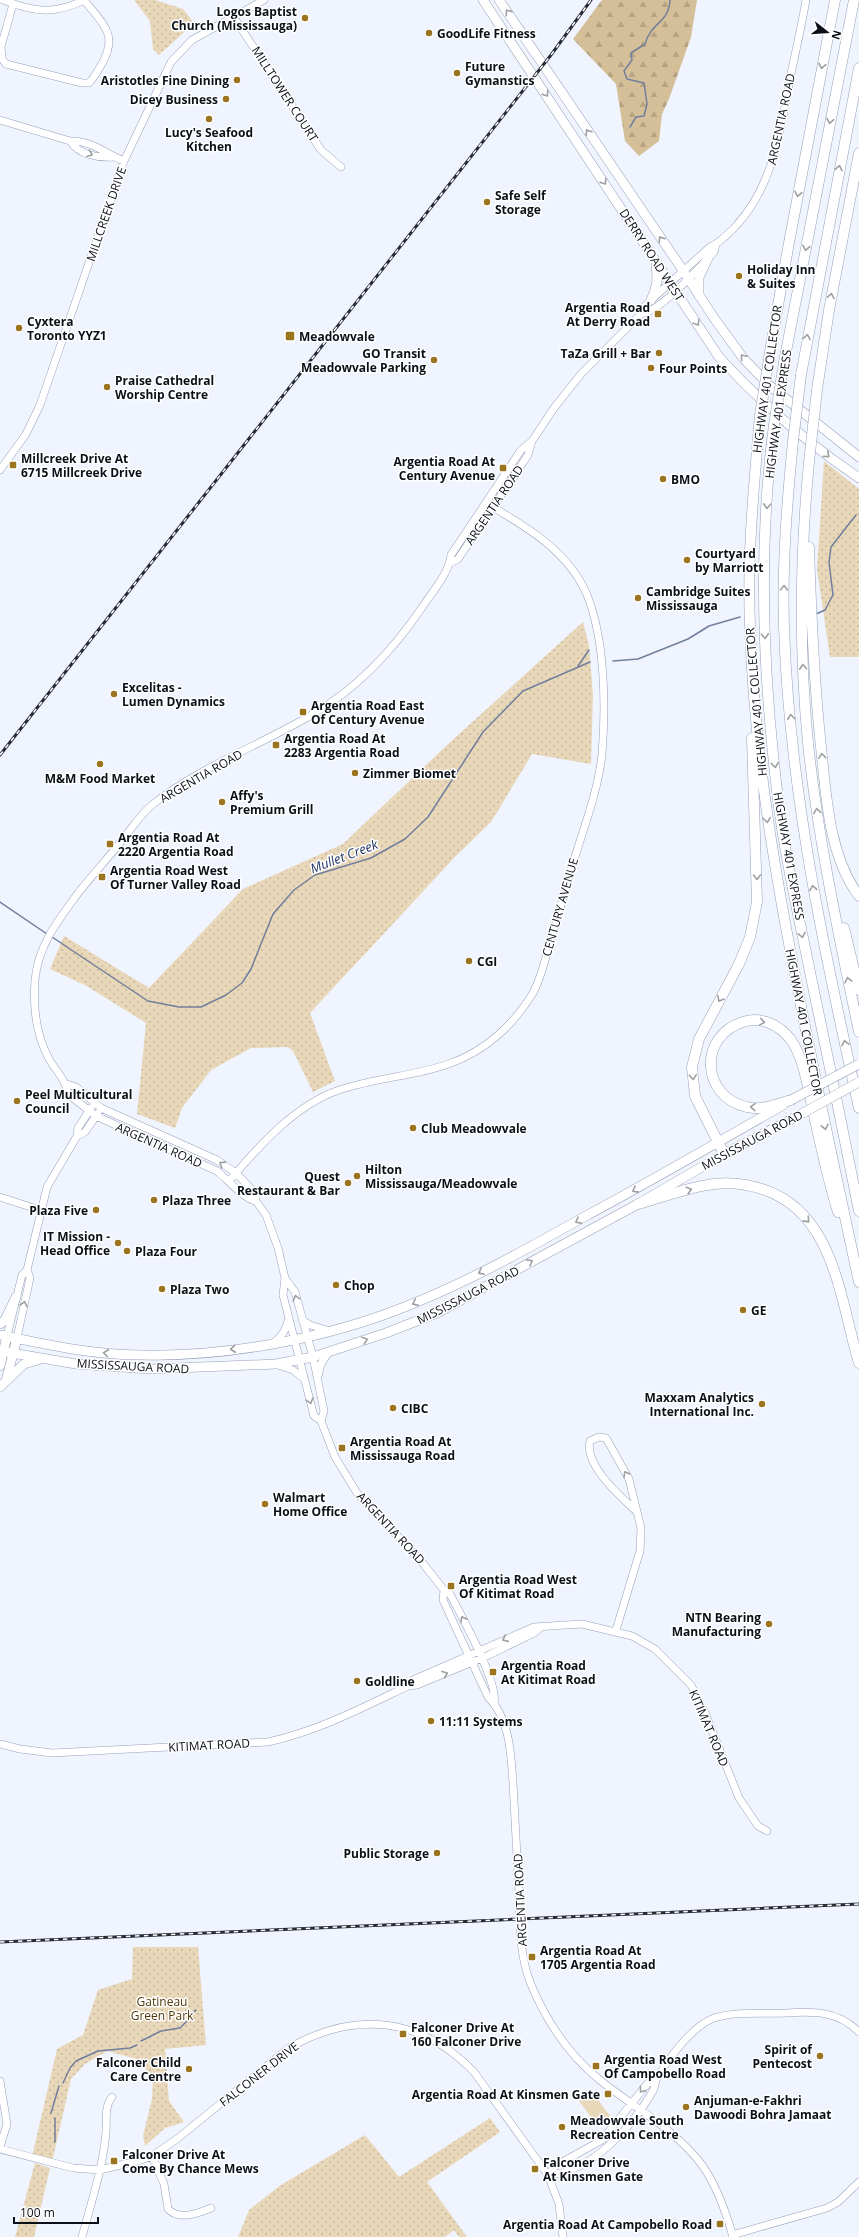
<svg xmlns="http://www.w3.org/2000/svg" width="859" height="2237" font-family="'Open Sans',sans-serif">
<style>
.green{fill:#e8d7b8}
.forest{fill:url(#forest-firs)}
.park{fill:url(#park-dots)}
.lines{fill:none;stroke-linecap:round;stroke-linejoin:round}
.stream{stroke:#717f9c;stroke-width:1.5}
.minor-casing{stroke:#96a1b9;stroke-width:8}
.major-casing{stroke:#96a1b9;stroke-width:10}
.highway-casing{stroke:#96a1b9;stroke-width:11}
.minor{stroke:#fff;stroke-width:7}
.major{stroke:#fff;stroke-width:9}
.highway{stroke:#fff;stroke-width:10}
.rail-casing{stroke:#262a32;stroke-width:3}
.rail{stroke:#fff;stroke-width:1.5;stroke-dasharray:4.5;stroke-linecap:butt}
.major-bridge-casing{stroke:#96a1b9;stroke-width:10;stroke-linecap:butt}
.highway-bridge-casing{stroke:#96a1b9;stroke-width:11;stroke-linecap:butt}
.major-bridge{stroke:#fff;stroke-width:9}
.highway-bridge{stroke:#fff;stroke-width:10}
.oneway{stroke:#9d9fa2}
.poi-dot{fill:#9b7420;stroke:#fff;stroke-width:1.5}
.labels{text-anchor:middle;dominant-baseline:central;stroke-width:3;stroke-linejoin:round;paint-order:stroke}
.poi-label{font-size:12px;font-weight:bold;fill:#0b0f17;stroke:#fff;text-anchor:start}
.street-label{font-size:12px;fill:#0b0f17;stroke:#fff}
.park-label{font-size:12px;fill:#513a09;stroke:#fff}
.water-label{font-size:13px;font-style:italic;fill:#1f3362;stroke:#fff}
</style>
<defs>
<pattern id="forest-firs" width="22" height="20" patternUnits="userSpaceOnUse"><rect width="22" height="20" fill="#d5bf98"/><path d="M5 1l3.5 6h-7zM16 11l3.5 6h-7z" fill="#b6a382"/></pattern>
<pattern id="park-dots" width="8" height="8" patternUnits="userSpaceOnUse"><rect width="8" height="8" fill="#e8d7b8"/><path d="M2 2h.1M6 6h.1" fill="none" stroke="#c6b79d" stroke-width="1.8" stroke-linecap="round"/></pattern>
</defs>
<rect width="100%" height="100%" fill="#eff4fe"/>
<path class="green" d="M592,2092L610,2116L597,2125L579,2101Z"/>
<path class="forest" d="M602,0H697L691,37L669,99L662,114L659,141L639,156L625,141L616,84L573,39Z"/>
<path class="park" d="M134,0H155L183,9L194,23L159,55L153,49L150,21Z
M824,461L859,489V657H830L817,569Z
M583,622L589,646L593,695L591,764L532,754L491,822L454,858L310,1013L335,1081L313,1092L293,1051L288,1047L251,1048L211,1070L182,1108L175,1128L137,1114L146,1023L85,985L50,969L64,936L149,988L243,889L343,844L447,745Z
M133,1947H198L206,2045L165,2049L169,2101L184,2122L165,2128L145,2146L143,2136L152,2099L153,2078L137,2059L107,2051L85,2064L71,2079L52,2162L32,2157L57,2049L83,2035L98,1990L132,1979Z
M490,2118L500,2132L427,2182L467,2237H459L454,2230L445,2237H238L249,2210L281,2185L365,2135L399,2177Z
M35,2163L50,2168L34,2237H15Z"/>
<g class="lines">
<path class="stream" d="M630,127L636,117L644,116L647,104L644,83L627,79L624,71L632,60L631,53L645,44C651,22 669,23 670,0
M816,614L825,610L833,595L829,562L831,547L856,515
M613,661L638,659L688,639L709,626L740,617
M578,666L589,650
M0,902L47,934
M52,937L148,1001L179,1007H201L226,995L242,983L251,969L273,914L294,890L315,875L371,858L405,839L428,817L483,732L523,691L590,662
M193,2013L196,2010
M141,2041L161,2031L180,2028L190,2018
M63,2083L70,2068L76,2061L98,2051L130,2048L137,2045
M51,2113L59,2086
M55,2118V2142"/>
<defs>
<path id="minor" d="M3,0C34,12 54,15 84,0
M13,4L1,47L2,59L6,64L82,83H89C95,77 98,70 103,62C118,33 102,23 84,0
M233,16L321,150L341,167
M0,120L70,141C91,140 106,154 124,161
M70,141C79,155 98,158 114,157
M641,314C661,311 699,268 714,252L716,244
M0,470L26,434L40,405L124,161L171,62L192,40L264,0
M450,563L458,559L528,455L532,441
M67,1084L76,1087L101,1108L217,1160L236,1173L256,1194V1201L266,1215L278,1248L285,1278L283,1295L314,1416L321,1421
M77,1136L85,1132L98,1113
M230,1180C259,1146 295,1105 339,1090C396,1071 450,1078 498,1035C512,1023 523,1009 533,993C541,978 545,961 549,945C557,920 564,895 571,870C582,832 598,793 602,754C606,706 605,639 587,595C569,551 525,526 486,503
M0,1197L40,1210
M256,1201C245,1200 227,1179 217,1171L96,1116L68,1094C66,1080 56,1071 49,1059C36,1035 33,1007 35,980C38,945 59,919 79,892C94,873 111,855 126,835C134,825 142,813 152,805C199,767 261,745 313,714C358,688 394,649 423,606C433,591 449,573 451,555L521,450L532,441L554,408L581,374L641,314L644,307L651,300L710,247C720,243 728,234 736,226C776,182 781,125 792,69C797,46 802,23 806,0
M285,1278L295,1292L313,1357L324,1411L321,1421L335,1457L357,1493L421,1561L444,1590L450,1594C461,1615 499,1683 494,1703
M302,1320L310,1325L330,1331
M7,1336L22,1275L27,1270L47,1187L77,1136L78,1128L91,1108
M17,1338L30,1278L27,1270
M273,1343C282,1337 285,1331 288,1321
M278,1365L293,1370L303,1378
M318,1376L321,1364L328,1353
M444,1590L443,1600L488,1697C510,1718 511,1755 513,1783C515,1819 517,1856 519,1893C520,1924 519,1953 530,1982C546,2021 568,2055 601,2081C635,2108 676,2130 702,2165C717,2186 726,2212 733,2237
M616,1630L640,1551L641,1528L629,1479L606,1438L599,1437L590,1441C584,1465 620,1496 636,1511
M408,1686L413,1680L534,1627L582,1624L632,1636L655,1649L691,1685L705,1713L739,1798L758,1826L767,1831
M0,1744L20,1749L52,1753L268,1742C318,1731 362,1708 408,1686L417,1685L489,1655L534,1633L541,1627
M0,2081L7,2124L0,2147
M0,2149L73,2168L100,2170L141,2160L152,2156L177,2139L289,2048C355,2010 421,2017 474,2072L548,2175L559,2204L563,2237
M152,2156L164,2184L168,2209C179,2221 199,2213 211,2208
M548,2175C592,2172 632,2127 653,2091C655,2087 655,2083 656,2080C667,2060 692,2026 714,2018C736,2011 763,2014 786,2013C814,2011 838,2011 859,2032
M548,2175L555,2166L602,2140L648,2083L656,2081
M732,2235L827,2208L838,2202L859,2182
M82,2237C91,2203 103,2168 106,2132C107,2120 104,2107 112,2097"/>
<path id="major" d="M483,0L719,357C760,402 809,444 859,478
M499,0L680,266L714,318L743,358L770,386L859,457
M699,296V277L708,258
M651,300C657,288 658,279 656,265
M0,1324L5,1320L16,1297
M0,1335C47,1345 94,1355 142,1355C227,1357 328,1338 407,1306C468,1282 527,1249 584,1217C651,1181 717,1143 783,1105
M0,1351L76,1364L151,1369L276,1364L313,1357L386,1333L437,1313L638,1204L724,1154L794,1118
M0,1366L7,1336
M6,1381L17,1338
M0,1387L24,1364L38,1360"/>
<path id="highway" d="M771,346L788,248L835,0
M784,362L854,0
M801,375L859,68
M817,390L829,310L859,153
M760,415C754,485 747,555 750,626C754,754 776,880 801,1006C819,1098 839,1190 859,1282
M774,425C757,551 763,681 779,807C786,863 799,917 810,972C827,1052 843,1131 859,1211
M793,441C787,503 782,564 784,627C789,789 824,951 859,1108
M809,462C800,556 799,650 808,743C818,840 839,936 859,1032
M809,547C811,614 814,681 821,747C826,795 829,857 859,896
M844,928L859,990
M791,1100C777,1104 761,1111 747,1107C701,1097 698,1036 743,1022C761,1016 780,1025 791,1040C804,1059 807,1084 812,1106C820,1142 827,1177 838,1212
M724,1154L695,1096L692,1067L699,1039L739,964L750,937L757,902L752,738
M638,1204C663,1197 689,1187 714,1184C730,1182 747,1184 762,1189C835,1212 840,1301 859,1363"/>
</defs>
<use href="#minor" class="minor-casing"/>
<use href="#major" class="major-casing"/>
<use href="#highway" class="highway-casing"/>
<use href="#minor" class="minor"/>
<use href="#major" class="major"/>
<use href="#highway" class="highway"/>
<defs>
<path id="rail" d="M0,755L551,55L591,0
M0,1942L859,1904"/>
</defs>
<use href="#rail" class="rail-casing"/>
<use href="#rail" class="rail"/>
<defs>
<path id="major-bridge" d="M791,1100L859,1064
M794,1118L859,1082"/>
<path id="highway-bridge" d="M760,415L771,346
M774,425L784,362
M793,441L801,375
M809,462L817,390"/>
</defs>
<use href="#major-bridge" class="major-bridge-casing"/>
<use href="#highway-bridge" class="highway-bridge-casing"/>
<use href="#major-bridge" class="major-bridge"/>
<use href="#highway-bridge" class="highway-bridge"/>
</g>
<defs><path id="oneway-chevron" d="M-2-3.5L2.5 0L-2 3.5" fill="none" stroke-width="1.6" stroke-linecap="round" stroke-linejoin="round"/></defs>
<g class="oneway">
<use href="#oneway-chevron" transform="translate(508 12) rotate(-125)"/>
<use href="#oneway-chevron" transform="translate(822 66) rotate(101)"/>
<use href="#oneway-chevron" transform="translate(546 94) rotate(56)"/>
<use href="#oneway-chevron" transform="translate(830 121) rotate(101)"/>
<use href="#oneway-chevron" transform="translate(588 132) rotate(-123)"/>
<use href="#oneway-chevron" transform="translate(90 154) rotate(20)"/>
<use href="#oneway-chevron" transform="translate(839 168) rotate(-79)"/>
<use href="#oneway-chevron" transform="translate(604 182) rotate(57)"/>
<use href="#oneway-chevron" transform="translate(798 194) rotate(101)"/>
<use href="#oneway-chevron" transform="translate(661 239) rotate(-125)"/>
<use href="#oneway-chevron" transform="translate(806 248) rotate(101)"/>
<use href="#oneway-chevron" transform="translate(831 296) rotate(-79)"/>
<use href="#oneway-chevron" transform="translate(697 323) rotate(56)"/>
<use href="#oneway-chevron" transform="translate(807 337) rotate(-80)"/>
<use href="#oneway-chevron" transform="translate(743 357) rotate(-130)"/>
<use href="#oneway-chevron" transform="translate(827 455) rotate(40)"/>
<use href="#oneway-chevron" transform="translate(767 506) rotate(93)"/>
<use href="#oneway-chevron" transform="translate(784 588) rotate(-90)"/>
<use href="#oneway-chevron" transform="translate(765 636) rotate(87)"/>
<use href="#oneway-chevron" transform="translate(803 667) rotate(-94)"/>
<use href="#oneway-chevron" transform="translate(791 717) rotate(-95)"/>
<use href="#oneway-chevron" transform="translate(822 756) rotate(-96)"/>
<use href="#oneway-chevron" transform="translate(775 765) rotate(84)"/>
<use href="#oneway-chevron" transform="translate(817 811) rotate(-99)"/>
<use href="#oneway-chevron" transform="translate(767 820) rotate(83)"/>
<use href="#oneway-chevron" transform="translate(757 877) rotate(90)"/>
<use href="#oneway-chevron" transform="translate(813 888) rotate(-100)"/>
<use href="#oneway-chevron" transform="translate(802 935) rotate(78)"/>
<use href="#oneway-chevron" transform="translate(848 980) rotate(-102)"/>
<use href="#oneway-chevron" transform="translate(720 999) rotate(119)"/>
<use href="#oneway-chevron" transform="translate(762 1022) rotate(9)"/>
<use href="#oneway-chevron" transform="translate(845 1043) rotate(-102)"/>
<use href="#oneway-chevron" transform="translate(693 1077) rotate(84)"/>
<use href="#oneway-chevron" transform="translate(753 1107) rotate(-179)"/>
<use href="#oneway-chevron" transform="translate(825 1127) rotate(78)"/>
<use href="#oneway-chevron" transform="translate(222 1164) rotate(-147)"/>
<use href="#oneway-chevron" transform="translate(635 1190) rotate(151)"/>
<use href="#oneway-chevron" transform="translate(689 1190) rotate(-16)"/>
<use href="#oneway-chevron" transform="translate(807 1220) rotate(48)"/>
<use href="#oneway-chevron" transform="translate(578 1221) rotate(151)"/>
<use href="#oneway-chevron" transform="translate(530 1262) rotate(-28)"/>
<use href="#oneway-chevron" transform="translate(481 1272) rotate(153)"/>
<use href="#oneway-chevron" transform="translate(296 1298) rotate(-106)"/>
<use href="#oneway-chevron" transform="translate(415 1303) rotate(156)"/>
<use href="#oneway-chevron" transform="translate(24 1304) rotate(-78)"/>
<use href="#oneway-chevron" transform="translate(365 1340) rotate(-19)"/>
<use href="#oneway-chevron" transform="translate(233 1349) rotate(174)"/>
<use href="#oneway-chevron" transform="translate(106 1353) rotate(-173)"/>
<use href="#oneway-chevron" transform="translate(310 1401) rotate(74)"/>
<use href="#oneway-chevron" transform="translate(626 1474) rotate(-120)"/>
<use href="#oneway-chevron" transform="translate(463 1619) rotate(-117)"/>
<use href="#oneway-chevron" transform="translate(505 1639) rotate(156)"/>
<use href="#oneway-chevron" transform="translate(445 1674) rotate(-22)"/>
<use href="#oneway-chevron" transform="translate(642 2090) rotate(128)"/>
</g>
<g class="poi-dot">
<circle cx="305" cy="18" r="4"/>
<circle cx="429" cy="33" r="4"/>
<circle cx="457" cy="73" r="4"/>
<circle cx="237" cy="80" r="4"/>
<circle cx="226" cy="99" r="4"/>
<circle cx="209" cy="119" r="4"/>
<circle cx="487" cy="202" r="4"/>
<circle cx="739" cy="276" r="4"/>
<rect x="654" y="310" width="8" height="8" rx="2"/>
<circle cx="19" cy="328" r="4"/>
<rect x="285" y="331" width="10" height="10" rx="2"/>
<circle cx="659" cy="353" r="4"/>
<circle cx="434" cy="360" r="4"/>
<circle cx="651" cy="368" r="4"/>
<circle cx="107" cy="387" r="4"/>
<rect x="9" y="461" width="8" height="8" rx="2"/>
<rect x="499" y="464" width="8" height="8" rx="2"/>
<circle cx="663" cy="479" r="4"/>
<circle cx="687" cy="560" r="4"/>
<circle cx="638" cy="598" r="4"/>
<circle cx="114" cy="694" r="4"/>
<rect x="299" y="708" width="8" height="8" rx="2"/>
<rect x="272" y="741" width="8" height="8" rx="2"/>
<circle cx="100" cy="764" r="4"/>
<circle cx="355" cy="773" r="4"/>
<circle cx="222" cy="802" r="4"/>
<rect x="106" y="840" width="8" height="8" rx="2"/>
<rect x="98" y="873" width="8" height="8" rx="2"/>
<circle cx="469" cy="961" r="4"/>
<circle cx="17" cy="1101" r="4"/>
<circle cx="413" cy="1128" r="4"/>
<circle cx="357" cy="1176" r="4"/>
<circle cx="348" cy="1183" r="4"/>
<circle cx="154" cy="1200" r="4"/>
<circle cx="96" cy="1210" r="4"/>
<circle cx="118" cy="1243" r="4"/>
<circle cx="127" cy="1251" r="4"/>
<circle cx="336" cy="1285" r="4"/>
<circle cx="162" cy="1289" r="4"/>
<circle cx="743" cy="1310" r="4"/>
<circle cx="762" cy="1404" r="4"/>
<circle cx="393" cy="1408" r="4"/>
<rect x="338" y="1444" width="8" height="8" rx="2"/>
<circle cx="265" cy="1504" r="4"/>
<rect x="447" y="1582" width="8" height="8" rx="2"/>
<circle cx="769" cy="1624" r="4"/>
<rect x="489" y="1668" width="8" height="8" rx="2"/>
<circle cx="357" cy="1681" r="4"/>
<circle cx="431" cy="1721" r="4"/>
<circle cx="437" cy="1853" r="4"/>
<rect x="528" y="1953" width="8" height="8" rx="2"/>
<rect x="399" y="2030" width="8" height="8" rx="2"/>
<circle cx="820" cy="2056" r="4"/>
<rect x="592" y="2062" width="8" height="8" rx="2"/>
<circle cx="189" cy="2069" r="4"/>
<rect x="604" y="2090" width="8" height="8" rx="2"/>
<circle cx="686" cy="2107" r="4"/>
<circle cx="562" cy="2127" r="4"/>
<rect x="110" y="2157" width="8" height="8" rx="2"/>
<rect x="531" y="2165" width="8" height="8" rx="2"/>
<rect x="716" y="2220" width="8" height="8" rx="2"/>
</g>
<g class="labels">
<g class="poi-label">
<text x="297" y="11" text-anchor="end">Logos Baptist<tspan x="297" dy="14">Church (Mississauga)</tspan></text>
<text x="437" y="33">GoodLife Fitness</text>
<text x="465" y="66">Future<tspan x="465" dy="14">Gymanstics</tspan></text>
<text x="229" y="80" text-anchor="end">Aristotles Fine Dining</text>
<text x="218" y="99" text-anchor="end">Dicey Business</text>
<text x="209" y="132" text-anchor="middle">Lucy's Seafood<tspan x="209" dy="14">Kitchen</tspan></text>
<text x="495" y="195">Safe Self<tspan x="495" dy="14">Storage</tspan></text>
<text x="747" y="269">Holiday Inn<tspan x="747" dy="14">&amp; Suites</tspan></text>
<text x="650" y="307" text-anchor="end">Argentia Road<tspan x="650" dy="14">At Derry Road</tspan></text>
<text x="27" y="321">Cyxtera<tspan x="27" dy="14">Toronto YYZ1</tspan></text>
<text x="299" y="336">Meadowvale</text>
<text x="426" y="353" text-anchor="end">GO Transit<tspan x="426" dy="14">Meadowvale Parking</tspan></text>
<text x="651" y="353" text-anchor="end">TaZa Grill + Bar</text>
<text x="659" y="368">Four Points</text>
<text x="115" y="380">Praise Cathedral<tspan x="115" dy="14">Worship Centre</tspan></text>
<text x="21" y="458">Millcreek Drive At<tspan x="21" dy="14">6715 Millcreek Drive</tspan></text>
<text x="495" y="461" text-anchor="end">Argentia Road At<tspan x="495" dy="14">Century Avenue</tspan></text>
<text x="671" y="479">BMO</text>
<text x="695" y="553">Courtyard<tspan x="695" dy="14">by Marriott</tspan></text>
<text x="646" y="591">Cambridge Suites<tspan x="646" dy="14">Mississauga</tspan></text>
<text x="122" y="687">Excelitas -<tspan x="122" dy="14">Lumen Dynamics</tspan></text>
<text x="311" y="705">Argentia Road East<tspan x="311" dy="14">Of Century Avenue</tspan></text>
<text x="284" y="738">Argentia Road At<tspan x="284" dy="14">2283 Argentia Road</tspan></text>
<text x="363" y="773">Zimmer Biomet</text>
<text x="100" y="778" text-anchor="middle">M&amp;M Food Market</text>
<text x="230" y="795">Affy's<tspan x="230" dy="14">Premium Grill</tspan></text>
<text x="118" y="837">Argentia Road At<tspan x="118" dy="14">2220 Argentia Road</tspan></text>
<text x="110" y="870">Argentia Road West<tspan x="110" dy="14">Of Turner Valley Road</tspan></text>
<text x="477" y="961">CGI</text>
<text x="25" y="1094">Peel Multicultural<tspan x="25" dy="14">Council</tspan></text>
<text x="421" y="1128">Club Meadowvale</text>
<text x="365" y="1169">Hilton<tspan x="365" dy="14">Mississauga/Meadowvale</tspan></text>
<text x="340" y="1176" text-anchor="end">Quest<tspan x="340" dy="14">Restaurant &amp; Bar</tspan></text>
<text x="162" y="1200">Plaza Three</text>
<text x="88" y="1210" text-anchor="end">Plaza Five</text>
<text x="110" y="1236" text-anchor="end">IT Mission -<tspan x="110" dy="14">Head Office</tspan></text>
<text x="135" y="1251">Plaza Four</text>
<text x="344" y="1285">Chop</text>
<text x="170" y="1289">Plaza Two</text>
<text x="751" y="1310">GE</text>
<text x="754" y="1397" text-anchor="end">Maxxam Analytics<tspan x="754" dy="14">International Inc.</tspan></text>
<text x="401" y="1408">CIBC</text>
<text x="350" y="1441">Argentia Road At<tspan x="350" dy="14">Mississauga Road</tspan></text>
<text x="273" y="1497">Walmart<tspan x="273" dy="14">Home Office</tspan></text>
<text x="459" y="1579">Argentia Road West<tspan x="459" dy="14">Of Kitimat Road</tspan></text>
<text x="761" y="1617" text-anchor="end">NTN Bearing<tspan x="761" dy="14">Manufacturing</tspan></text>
<text x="501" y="1665">Argentia Road<tspan x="501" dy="14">At Kitimat Road</tspan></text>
<text x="365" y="1681">Goldline</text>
<text x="439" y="1721">11:11 Systems</text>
<text x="429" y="1853" text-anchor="end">Public Storage</text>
<text x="540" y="1950">Argentia Road At<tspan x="540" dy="14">1705 Argentia Road</tspan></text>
<text x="411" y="2027">Falconer Drive At<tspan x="411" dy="14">160 Falconer Drive</tspan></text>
<text x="812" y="2049" text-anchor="end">Spirit of<tspan x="812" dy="14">Pentecost</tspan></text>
<text x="604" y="2059">Argentia Road West<tspan x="604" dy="14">Of Campobello Road</tspan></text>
<text x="181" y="2062" text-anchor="end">Falconer Child<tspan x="181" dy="14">Care Centre</tspan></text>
<text x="600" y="2094" text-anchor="end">Argentia Road At Kinsmen Gate</text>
<text x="694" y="2100">Anjuman-e-Fakhri<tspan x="694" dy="14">Dawoodi Bohra Jamaat</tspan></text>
<text x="570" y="2120">Meadowvale South<tspan x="570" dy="14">Recreation Centre</tspan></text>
<text x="122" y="2154">Falconer Drive At<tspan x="122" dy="14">Come By Chance Mews</tspan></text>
<text x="543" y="2162">Falconer Drive<tspan x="543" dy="14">At Kinsmen Gate</tspan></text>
<text x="712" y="2224" text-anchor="end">Argentia Road At Campobello Road</text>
</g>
<g class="street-label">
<text transform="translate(285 94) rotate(57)">MILLTOWER COURT</text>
<text transform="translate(781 119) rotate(-78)">ARGENTIA ROAD</text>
<text transform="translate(106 214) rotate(-71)">MILLCREEK DRIVE</text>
<text transform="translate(652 255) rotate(57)">DERRY ROAD WEST</text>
<text transform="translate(767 379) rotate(-82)">HIGHWAY 401 COLLECTOR</text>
<text transform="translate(778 414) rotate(-82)">HIGHWAY 401 EXPRESS</text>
<text transform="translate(494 505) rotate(-56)">ARGENTIA ROAD</text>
<text transform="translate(756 702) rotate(-95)">HIGHWAY 401 COLLECTOR</text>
<text transform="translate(201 776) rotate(-30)">ARGENTIA ROAD</text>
<text transform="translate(789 856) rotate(80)">HIGHWAY 401 EXPRESS</text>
<text transform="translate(560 907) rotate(-74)">CENTURY AVENUE</text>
<text transform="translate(804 1022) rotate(79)">HIGHWAY 401 COLLECTOR</text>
<text transform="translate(752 1140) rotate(-28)">MISSISSAUGA ROAD</text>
<text transform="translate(159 1145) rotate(24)">ARGENTIA ROAD</text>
<text transform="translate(468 1295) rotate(-27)">MISSISSAUGA ROAD</text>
<text transform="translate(133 1366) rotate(3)">MISSISSAUGA ROAD</text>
<text transform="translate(391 1528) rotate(47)">ARGENTIA ROAD</text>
<text transform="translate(709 1728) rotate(67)">KITIMAT ROAD</text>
<text transform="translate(209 1745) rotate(-3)">KITIMAT ROAD</text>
<text transform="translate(520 1900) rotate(-93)">ARGENTIA ROAD</text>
<text transform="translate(259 2074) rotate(-38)">FALCONER DRIVE</text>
</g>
<g class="park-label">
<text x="162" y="2001">Gatineau<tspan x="162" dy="14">Green Park</tspan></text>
</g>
<g class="water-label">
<text transform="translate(344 856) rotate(-21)">Mullet Creek</text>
</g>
</g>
<g transform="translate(827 32) rotate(107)" stroke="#ffffff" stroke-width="3" paint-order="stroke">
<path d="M0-3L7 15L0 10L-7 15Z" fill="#0b0f17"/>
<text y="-6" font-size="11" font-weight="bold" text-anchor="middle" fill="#0b0f17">N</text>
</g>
<path d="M14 2217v6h84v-6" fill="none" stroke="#0b0f17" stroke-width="2"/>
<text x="20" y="2217" font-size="12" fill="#0b0f17" stroke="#ffffff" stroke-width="3" paint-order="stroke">100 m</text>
</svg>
